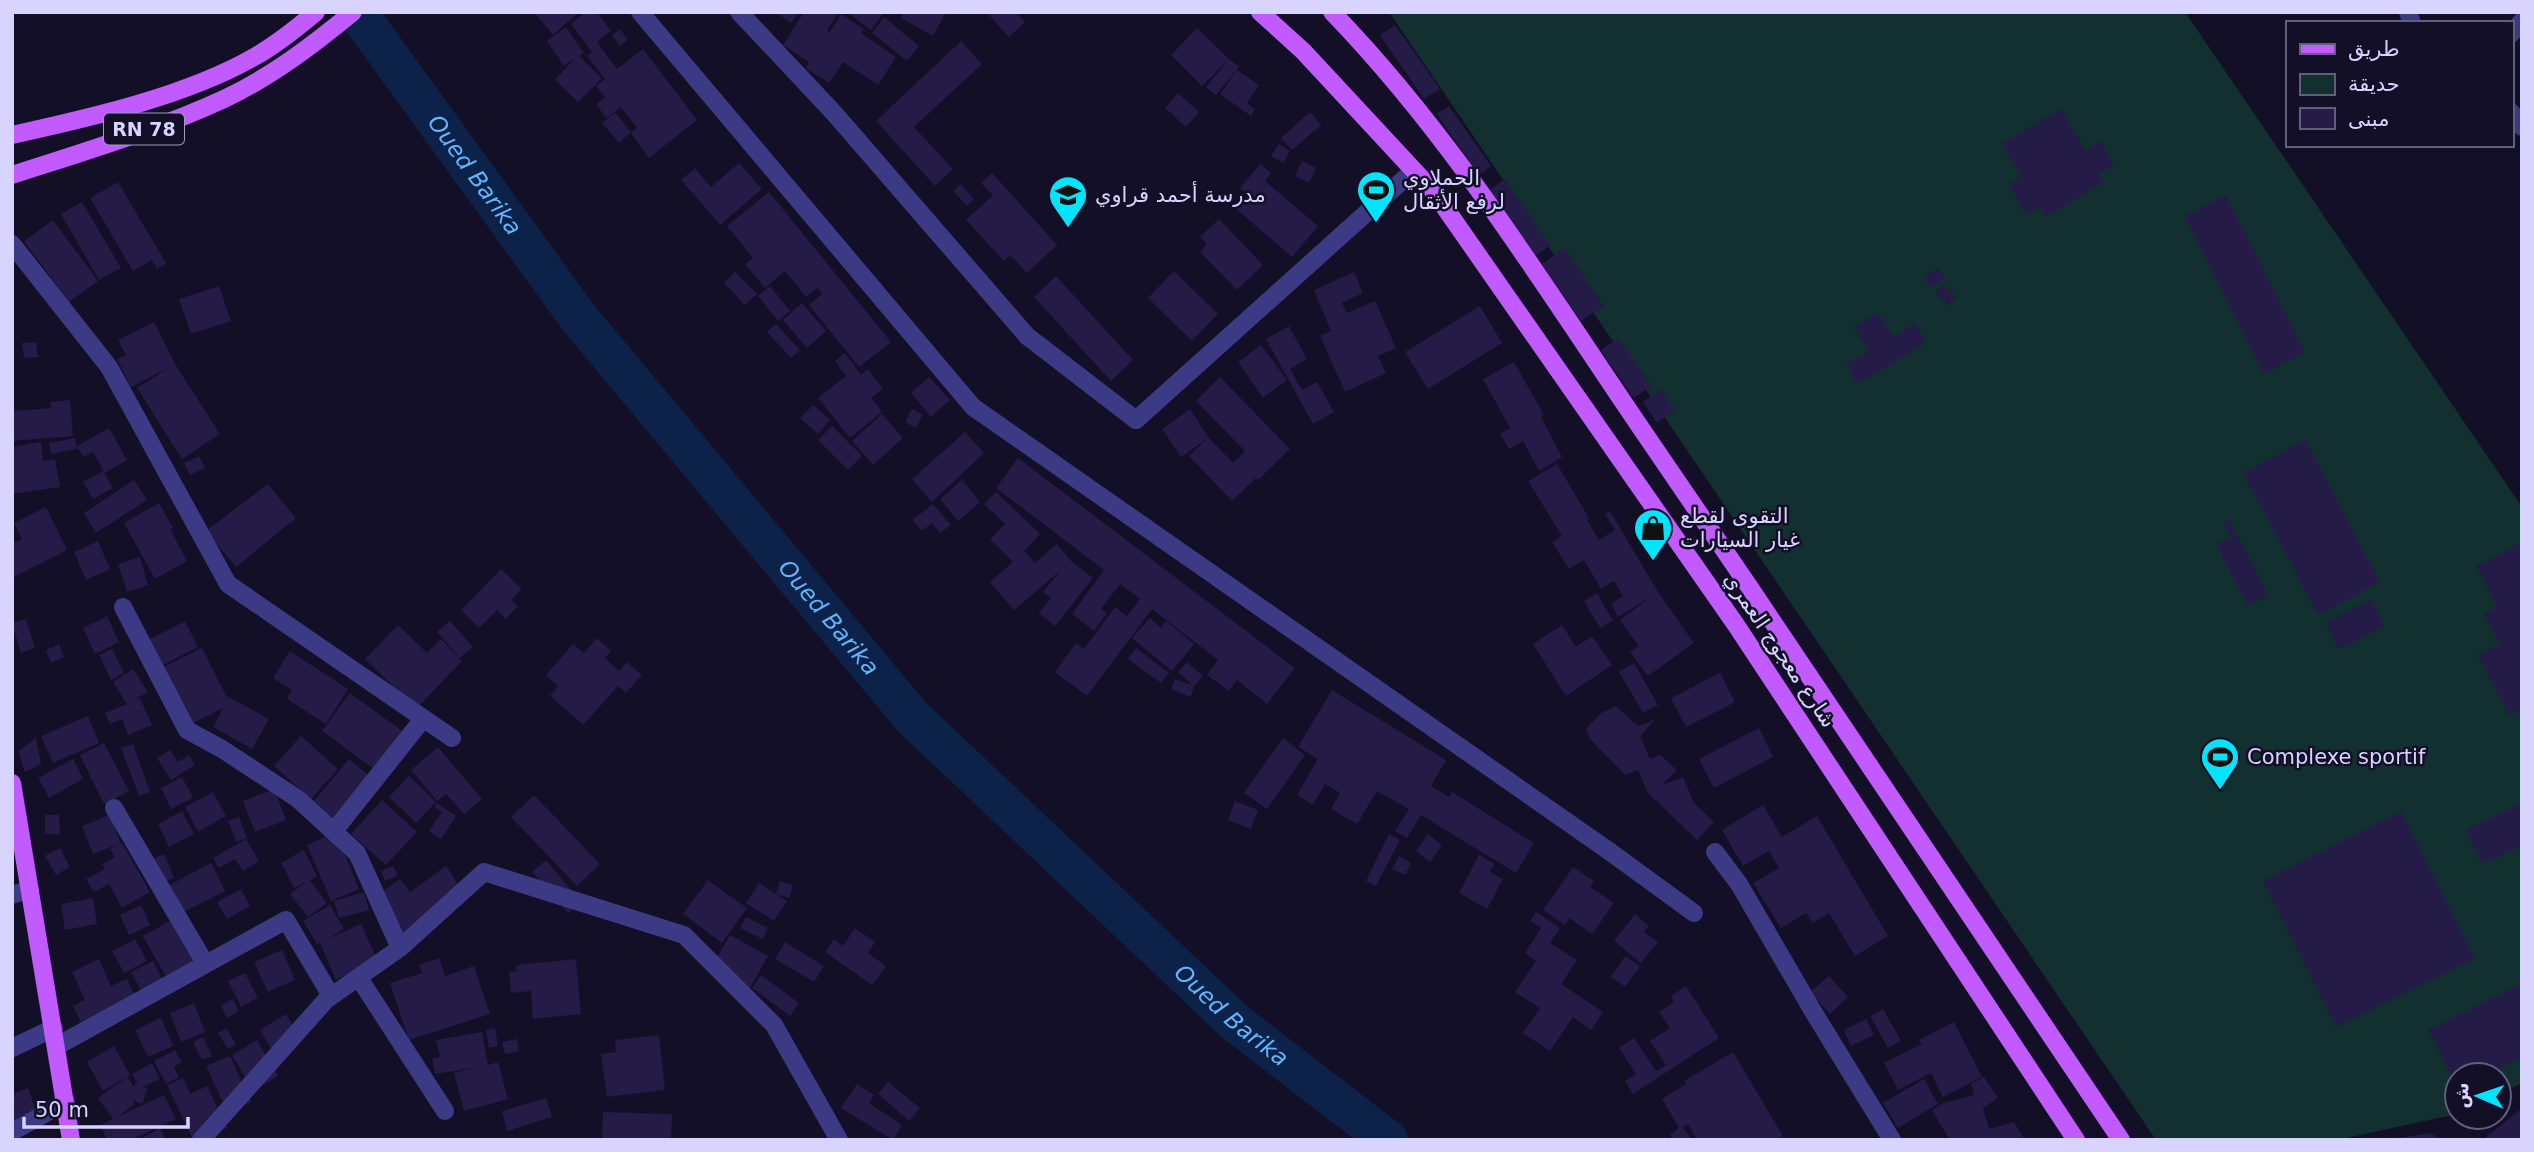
<svg xmlns="http://www.w3.org/2000/svg" width="2534" height="1152" font-family="'DejaVu Sans','Noto Sans Arabic',sans-serif">
<style>
.green{fill:#12302f}
.lines{fill:none;stroke-linecap:round;stroke-linejoin:round}
.river{stroke:#0c2248;stroke-width:40}
.building{fill:#241b47}
.minor{stroke:#3d3a85;stroke-width:18}
.major{stroke:#c25bff;stroke-width:18}
.labels{text-anchor:middle;dominant-baseline:central;stroke-width:5;stroke-linejoin:round;paint-order:stroke}
.shield{fill:#130f26;stroke:#9e99be;stroke-width:2}
.shield-label{font-size:19px;font-weight:bold;fill:#d9d4ff}
.poi-label{font-size:21px;fill:#d9d4ff;stroke:#130f26;text-anchor:start}
.street-label{font-size:21px;fill:#d9d4ff;stroke:#130f26}
.water-label{font-size:23px;font-style:italic;fill:#62b6ff;stroke:#130f26}
</style>
<rect width="100%" height="100%" fill="#130f26"/>
<path class="green" d="M1389,12H2185L2522,507V1083L2499,1094V1075H2457V1114L2337,1140H2156Z"/>
<g class="lines">
<path class="river" id="s1" d="M357,12L578,317L912,717L1236,1023L1388,1140"/>
</g>
<path class="building" d="M534,12H579L553,35Z
M585,12H597L611,31L597,42L617,69L643,49L697,120L649,158L631,133L637,128L621,107L606,118L596,104L605,97L596,86L605,79L587,56L592,52L571,24Z
M775,12H799L791,23Z
M804,12H839L827,30L830,32L841,14L864,29L861,33L896,57L878,85L843,62L829,83L806,68L809,62L783,45Z
M847,12H884L871,30Z
M904,12H946L933,36L901,18Z
M986,12H1016L1025,22L1009,37Z
M884,17L919,46L907,61L872,33Z
M1395,25L1440,89L1424,99L1380,35Z
M566,27L584,53L579,56L602,78L578,102L555,80L575,58L564,66L547,41Z
M1197,28L1229,59L1202,86L1171,55Z
M620,29L628,40L620,46L612,35Z
M961,41L982,64L914,127L953,169L935,186L876,121Z
M1229,59L1239,67L1216,95L1206,87Z
M1237,70L1259,85L1247,103L1255,109L1251,116L1220,94Z
M1178,93L1199,112L1186,127L1165,108Z
M1449,106L1491,166L1479,175L1437,114Z
M2061,109L2085,150L2100,141L2114,165L2099,174L2104,182L2045,217L2039,207L2026,215L2009,184L2021,177L2002,144Z
M615,112L631,132L619,143L602,123Z
M1310,112L1321,125L1292,150L1281,138Z
M1279,144L1290,151L1283,163L1271,156Z
M1302,161L1316,168L1309,183L1295,176Z
M739,163L762,189L720,225L681,180L695,168L711,187Z
M1260,164L1271,173L1265,181L1318,226L1292,257L1236,209L1248,195L1240,188Z
M992,173L1057,245L1027,273L1010,255L1004,261L966,220L993,195L981,183Z
M1505,179L1550,246L1535,256L1489,190Z
M118,182L166,263L157,269L152,260L133,271L90,198Z
M961,184L974,199L967,206L953,191Z
M769,192L891,342L859,367L809,305L822,294L818,288L806,297L785,271L765,288L745,264L753,258L727,226Z
M2226,195L2305,352L2263,374L2184,216Z
M82,202L121,268L99,280L61,214Z
M1219,219L1263,265L1237,290L1200,252L1207,244L1200,237Z
M53,220L98,281L69,302L24,241Z
M1564,248L1604,306L1581,321L1542,264Z
M1938,268L1945,279L1930,288L1924,276Z
M1174,271L1218,314L1192,341L1148,298Z
M735,272L757,294L745,305L724,283Z
M1354,272L1363,293L1342,303L1347,313L1375,301L1396,348L1378,356L1386,373L1345,392L1320,336L1331,331L1314,290Z
M1056,276L1133,360L1111,381L1034,297Z
M1943,284L1956,297L1948,306L1935,293Z
M219,286L231,321L191,334L179,299Z
M770,286L790,311L778,321L758,296Z
M802,303L826,331L807,348L783,320Z
M1480,306L1502,343L1428,389L1405,352Z
M1878,312L1893,337L1915,323L1926,343L1857,384L1846,365L1869,351L1854,327Z
M154,322L175,364L220,434L182,459L137,388L170,367L131,387L117,359L126,355L118,340Z
M776,324L800,350L791,358L767,332Z
M1289,326L1307,359L1290,369L1302,390L1317,382L1334,412L1313,424L1266,339Z
M1618,338L1651,386L1634,398L1601,350Z
M36,342L38,357L24,358L22,343Z
M1261,345L1287,380L1263,398L1238,362Z
M845,353L861,375L868,369L883,389L871,398L882,412L850,438L818,398L846,376L835,361Z
M1514,362L1544,415L1541,417L1562,457L1539,471L1523,441L1509,449L1500,434L1510,428L1483,379Z
M929,377L950,400L931,417L911,393Z
M1220,377L1290,449L1258,480L1256,478L1232,501L1189,456L1207,439L1181,457L1162,429L1190,409L1209,438L1233,463L1245,451L1196,401Z
M1660,389L1675,410L1657,423L1643,402Z
M70,400L73,436L12,441V411L51,408L50,402Z
M813,405L830,420L818,434L800,418Z
M912,409L923,415L916,428L905,422Z
M882,414L903,438L873,465L852,441Z
M832,426L862,456L848,470L818,440Z
M109,428L127,460L105,473L93,452L83,457L77,446Z
M965,432L984,453L932,502L912,479Z
M75,438L77,449L51,454L49,443Z
M2305,440L2380,582L2318,615L2243,473Z
M41,442L43,461L55,459L60,487L12,494V447Z
M199,456L205,468L190,475L184,463Z
M1018,458L1295,668L1267,704L1237,680L1229,691L1207,675L1218,660L1152,609L1087,696L1055,672L1076,643L1084,649L1115,607L1127,616L1140,599L1120,584L1101,609L1107,613L1094,631L1072,614L1104,570L996,488Z
M1557,464L1589,518L1587,520L1599,540L1615,530L1605,514L1610,511L1658,592L1694,643L1648,676L1630,652L1639,646L1620,620L1654,595L1618,617L1611,604L1623,596L1614,581L1601,589L1584,560L1569,569L1552,542L1562,536L1528,481Z
M103,471L113,488L93,499L83,482Z
M134,480L147,500L96,533L84,513Z
M962,480L980,502L958,521L940,499Z
M268,484L296,518L236,567L206,531Z
M996,492L1040,534L1018,558L1025,551L1035,563L1057,544L1070,560L1093,578L1055,626L1039,613L1051,598L1043,592L1061,570L1014,610L990,582L1013,562L990,539L1005,524L984,504Z
M159,503L173,528L170,529L187,561L155,579L124,523Z
M933,504L951,525L940,533L932,523L922,531L912,520Z
M46,507L67,550L12,578V544L22,539L14,523Z
M2229,519L2268,595L2247,606L2216,545L2231,538L2223,522Z
M98,541L110,569L86,580L74,552Z
M2522,542V708L2509,715L2478,655L2500,644L2484,614L2497,607L2476,566Z
M140,557L148,585L127,592L118,564Z
M501,569L522,589L511,600L518,606L506,619L497,610L479,628L461,610Z
M1597,593L1613,621L1600,628L1584,601Z
M2372,599L2385,626L2339,649L2325,623Z
M107,616L119,642L95,654L83,628Z
M1150,618L1161,628L1166,621L1194,644L1172,671L1132,638Z
M26,619L35,648L21,653L12,623Z
M185,621L198,647L161,666L148,640Z
M450,621L473,647L460,658L437,632Z
M398,625L427,653L441,639L462,661L416,709L365,659Z
M1562,625L1576,647L1592,636L1612,665L1566,696L1533,644Z
M597,638L611,651L605,658L619,671L627,662L642,675L626,693L618,686L583,725L550,696L558,686L546,675L573,644L584,653Z
M59,644L64,657L51,663L46,650Z
M202,648L228,699L229,697L269,719L252,749L213,727L223,708L193,723L164,667Z
M1136,648L1169,673L1161,683L1128,659Z
M112,649L124,673L111,680L99,655Z
M290,651L348,689L326,724L287,699L292,690L273,678Z
M1187,662L1203,676L1194,686L1191,697L1171,689L1175,679L1192,685L1178,672Z
M1634,663L1658,705L1643,713L1619,672Z
M133,669L148,692L134,700L140,698L152,725L128,735L122,719L110,724L105,713L127,704L113,682Z
M1720,673L1735,702L1686,727L1671,698Z
M1332,690L1446,760L1431,786L1449,797L1452,792L1534,843L1516,873L1421,815L1407,838L1395,831L1409,809L1377,791L1357,824L1331,809L1340,793L1325,784L1313,805L1297,795L1318,759L1298,747Z
M350,693L405,733L381,774L322,731Z
M1616,706L1638,726L1656,719L1640,736L1650,759L1660,755L1677,770L1662,785L1683,777L1694,803L1714,822L1697,840L1648,793L1638,770L1625,775L1590,739L1586,729L1601,713Z
M88,716L99,743L53,763L41,736Z
M1759,728L1773,757L1714,788L1699,759Z
M301,736L338,769L311,799L274,766Z
M36,738L41,764L25,772L18,751Z
M1283,738L1305,755L1267,809L1244,793Z
M104,743L129,791L104,804L80,755Z
M133,744L150,792L139,796L121,748Z
M438,747L482,799L464,814L446,794L437,801L411,770Z
M170,750L178,762L189,755L195,765L171,780L157,758Z
M73,759L83,779L49,798L38,778Z
M349,759L377,782L337,830L309,807Z
M409,776L436,802L416,823L389,797Z
M182,777L193,798L171,809L161,788Z
M274,789L286,820L255,832L243,801Z
M213,792L226,816L198,832L185,807Z
M534,795L600,864L577,886L511,817Z
M382,800L417,832L386,865L351,834Z
M1235,801L1258,810L1251,829L1228,820Z
M437,803L456,816L441,839L429,831L442,812L434,807Z
M2522,803V845L2482,864L2466,830Z
M1763,805L1782,837L1817,816L1888,936L1855,956L1829,913L1813,923L1806,913L1781,928L1753,883L1779,868L1769,851L1743,866L1722,830Z
M182,811L194,834L169,847L158,824Z
M2401,811L2475,958L2336,1027L2263,881Z
M45,815H59L60,834H45Z
M110,815L121,844L122,843L150,892L122,908L109,884L94,892L86,879L105,869L102,864L115,857L110,849L119,844L93,854L82,826Z
M239,817L247,838L236,842L228,821Z
M336,832L359,889L331,901L307,845Z
M1389,834L1400,840L1376,886L1366,881Z
M1428,834L1442,845L1430,862L1416,851Z
M246,839L259,861L243,871L235,859L219,868L213,858Z
M60,848L70,867L56,875L45,856Z
M304,850L317,876L310,880L327,903L308,917L290,894L306,882L294,888L281,863Z
M164,854L174,878L160,883L150,860Z
M1479,855L1495,864L1490,872L1503,879L1487,909L1459,893Z
M1399,856L1411,863L1405,875L1392,869Z
M546,860L581,902L568,913L532,872Z
M211,863L225,891L170,919L156,892Z
M393,866L398,876L385,881L381,871Z
M446,866L464,893L405,940L375,897L400,879L410,892Z
M1573,867L1594,881L1590,887L1614,903L1592,934L1569,918L1565,925L1543,910Z
M708,880L747,908L722,943L683,914Z
M780,881L793,885L789,898L776,894Z
M759,883L787,901L774,921L746,903Z
M241,889L250,906L227,919L217,902Z
M364,892L369,910L339,918L334,901Z
M93,898L97,924L65,930L61,904Z
M141,905L150,925L129,935L120,915Z
M330,905L344,929L328,939L361,924L378,961L336,980L320,943L317,944L303,921Z
M1536,912L1560,928L1550,943L1577,960L1561,984L1603,1012L1591,1030L1573,1017L1550,1051L1523,1033L1540,1008L1515,992L1536,961L1525,953L1541,928L1530,921Z
M1635,914L1649,926L1644,932L1658,942L1641,963L1614,941Z
M746,917L768,928L763,939L740,928Z
M170,921L197,967L169,982L143,936Z
M855,928L875,942L868,953L886,966L872,985L825,952L834,939L843,946Z
M730,935L768,956L747,993L709,971Z
M135,939L147,961L124,973L112,951Z
M785,942L824,966L814,982L775,959Z
M282,950L295,980L268,992L254,962Z
M1625,956L1640,966L1625,987L1611,977Z
M439,958L445,976L474,966L490,1014L409,1040L390,983L422,973L419,965Z
M99,959L111,986L127,979L139,1005L86,1033L73,1006L85,1000L72,972Z
M576,959L581,1014L533,1019L531,991L511,993L509,972L517,971L516,965Z
M153,961L167,989L146,1000L131,972Z
M245,973L258,998L241,1007L228,981Z
M761,975L799,1003L790,1016L752,988Z
M1829,976L1848,997L1830,1014L1810,992Z
M2522,983V1057L2485,1075H2457V1087L2428,1030Z
M1686,986L1719,1038L1633,1094L1625,1081L1636,1074L1619,1048L1634,1038L1656,1071L1666,1065L1650,1041L1670,1028L1659,1012L1674,1002L1671,996Z
M233,999L239,1011L227,1018L221,1005Z
M194,1003L205,1032L181,1042L170,1013Z
M1883,1009L1901,1041L1888,1048L1870,1016Z
M286,1014L301,1038L275,1055L260,1030Z
M161,1018L173,1046L148,1057L135,1030Z
M1866,1019L1874,1035L1851,1046L1844,1030Z
M1954,1022L1982,1077L1943,1097L1931,1073L1898,1090L1884,1063L1922,1044L1919,1040Z
M226,1028L236,1044L228,1049L218,1033Z
M495,1028L498,1046L489,1048L486,1030Z
M482,1032L488,1065L498,1062L508,1099L464,1111L454,1073L474,1068L435,1074L432,1058L440,1057L436,1040Z
M659,1035L665,1090L607,1097L601,1054L616,1052L615,1040Z
M203,1037L212,1056L202,1060L193,1042Z
M517,1039L519,1051L505,1054L502,1042Z
M257,1040L278,1076L253,1091L232,1055Z
M114,1046L130,1075L103,1091L87,1062Z
M175,1050L182,1062L174,1067L179,1077L166,1084L154,1061Z
M1733,1052L1783,1136L1777,1140H1697L1688,1124L1683,1127L1692,1140H1673L1670,1135L1679,1128L1662,1099L1686,1084L1684,1081Z
M230,1056L251,1102L228,1113L206,1066Z
M152,1063L160,1079L143,1087L148,1089L142,1104L132,1100L135,1104L117,1117L164,1095L176,1119L131,1140H107L100,1125L113,1119L98,1098L127,1077L134,1087L135,1083L138,1084L132,1074Z
M1984,1077L1998,1098L1983,1108L1989,1129L2014,1122L2025,1140H1950L1932,1110L1943,1103L1974,1095L1971,1084Z
M183,1078L190,1094L207,1086L227,1128L202,1140H193L167,1085Z
M1924,1079L1938,1104L1898,1128L1883,1103Z
M888,1082L920,1108L909,1121L878,1094Z
M857,1084L874,1095L869,1103L902,1125L893,1140L841,1108Z
M28,1088L37,1113L12,1122V1094Z
M546,1098L552,1117L507,1131L502,1111Z
M2522,1108V1140H2488L2486,1137Z
M603,1112L672,1114L671,1140H602Z
M160,1128L166,1140H139Z
M2431,1133L2441,1140H2397V1138Z"/>
<g class="lines">
<path class="minor" d="M640,12L973,407L1609,851L1694,913
M739,12L834,113L1027,336L1136,420L1413,171
M2408,12L2412,23
M2511,34L2522,21
M2511,112L2522,127
M12,244L109,367L228,584L452,738
M123,607L187,730L222,749L298,799L357,853L400,948
M114,808L205,963
M334,831L423,719
M1715,852L1739,884L1814,1013L1892,1140
M12,895L30,889
M359,978L445,1111
M57,1046L286,920L331,996
M12,1048L54,1028
M12,1132L66,1102
M201,1140L326,1000L400,948L484,872L684,935L774,1025L839,1140"/>
<path class="major" d="M1260,12L1303,51L1434,192L1736,625L2076,1140
M1332,12C1456,140 1549,294 1649,440C1808,672 1965,905 2121,1140
M12,135C89,118 187,96 256,56C277,44 297,28 316,12
M12,175C83,152 157,130 224,99C271,77 313,45 353,12
M12,783L71,1140"/>
</g>
<defs>
<symbol id="stadium-pin" viewBox="-11 -11 22 30"><path d="M0 17L-7.5 6A9.5 9.5 0 1 1 7.5 6Z" fill="#00e5ff" stroke="#130f26"/><path d="M0-5a6.5 5 0 1 0 0 10a6.5 5 0 1 0 0-10ZM-3.5-1.8h7v3.6h-7Z" fill="#111"/></symbol>
<symbol id="school-pin" viewBox="-11 -11 22 30"><path d="M0 17L-7.5 6A9.5 9.5 0 1 1 7.5 6Z" fill="#00e5ff" stroke="#130f26"/><path d="M0-5L7-2L0 1L-7-2ZM-4 1L0 2.5L4 1V4Q0 6-4 4Z" fill="#111"/></symbol>
<symbol id="shop-pin" viewBox="-11 -11 22 30"><path d="M0 17L-7.5 6A9.5 9.5 0 1 1 7.5 6Z" fill="#00e5ff" stroke="#130f26"/><path d="M-5-2.5h2.3a2.7 3.5 0 0 1 5.4 0H5L5.5 6h-11ZM-1.5-2.5h3a1.5 2.3 0 0 0-3 0Z" fill="#111"/></symbol>
</defs>
<g fill-rule="evenodd">
<use href="#stadium-pin" x="1354" y="168" width="44" height="60"/>
<use href="#school-pin" x="1046" y="173" width="44" height="60"/>
<use href="#shop-pin" x="1631" y="506" width="44" height="60"/>
<use href="#stadium-pin" x="2198" y="735" width="44" height="60"/>
</g>
<g class="labels">
<rect class="shield" x="104" y="113.5" width="80" height="31" rx="5"/>
<g class="shield-label">
<text x="144" y="129">RN 78</text>
</g>
<g class="poi-label">
<text x="1403" y="178">الحملاوي<tspan x="1403" dy="24">لرفع الأثقال</tspan></text>
<text x="1095" y="195">مدرسة أحمد قراوي</text>
<text x="1680" y="516">التقوى لقطع<tspan x="1680" dy="24">غيار السيارات</tspan></text>
<text x="2247" y="757">Complexe sportif</text>
</g>
<g class="street-label">
<text transform="translate(1780 650) rotate(56)">شارع معجوج العمري</text>
</g>
<g class="water-label">
<text stroke="none"><textPath href="#s1" startOffset="201">Oued Barika</textPath></text>
<text stroke="none"><textPath href="#s1" startOffset="768">Oued Barika</textPath></text>
<text stroke="none"><textPath href="#s1" startOffset="1335">Oued Barika</textPath></text>
</g>
</g>
<rect width="2534" height="1152" fill="none" stroke="#d9d4ff" stroke-width="28"/>
<rect x="2286" y="21" width="228" height="126" fill="#130f26" stroke="#625e7d" stroke-width="2"/>
<rect x="2300" y="44" width="35" height="10" fill="#c25bff" stroke="#625e7d" stroke-width="2"/>
<text x="2348" y="56" font-size="21" fill="#d9d4ff">طريق</text>
<rect x="2300" y="74" width="35" height="21" fill="#12302f" stroke="#625e7d" stroke-width="2"/>
<text x="2348" y="91" font-size="21" fill="#d9d4ff">حديقة</text>
<rect x="2300" y="108" width="35" height="21" fill="#241b47" stroke="#625e7d" stroke-width="2"/>
<text x="2348" y="126" font-size="21" fill="#d9d4ff">مبنى</text>
<g transform="translate(2478 1096) rotate(272)"><circle r="33" fill="#130f26" stroke="#625e7d" stroke-width="2"/>
<path d="M0-5L12 26L0 18L-12 26Z" fill="#00e5ff"/>
<text y="-10" font-size="19" font-weight="bold" text-anchor="middle" fill="#d9d4ff">ش</text>
</g>
<path d="M24 1117v10h164v-10" fill="none" stroke="#d9d4ff" stroke-width="3.5"/>
<text x="35" y="1117" font-size="21" fill="#d9d4ff" stroke="#130f26" stroke-width="5" paint-order="stroke">50 m</text>
</svg>
